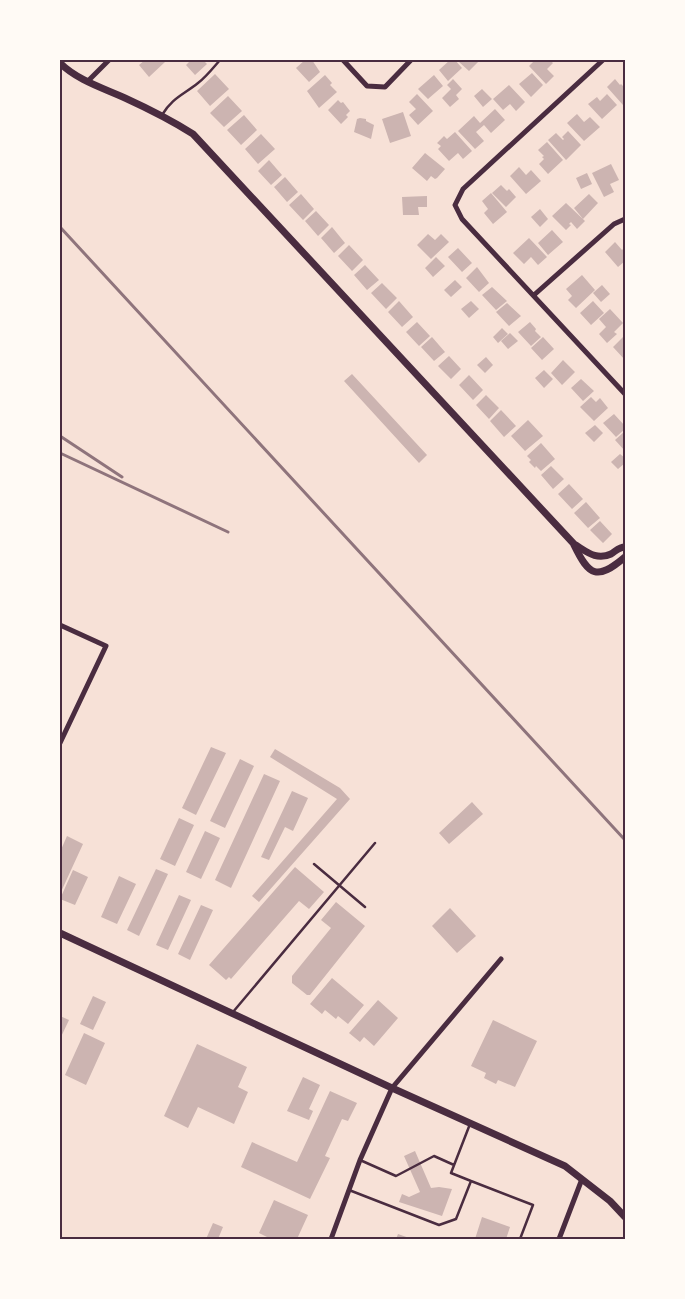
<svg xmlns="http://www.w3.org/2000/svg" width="685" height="1299" font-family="Roboto,sans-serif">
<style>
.building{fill:#ccb4b1}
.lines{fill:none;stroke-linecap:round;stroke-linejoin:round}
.service{stroke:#4a2c40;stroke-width:2.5}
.minor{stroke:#4a2c40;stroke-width:5}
.tertiary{stroke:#4a2c40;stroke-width:7}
.rail{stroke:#8f747c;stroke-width:3}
.neatline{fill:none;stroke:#4a2c40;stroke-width:2}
</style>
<rect width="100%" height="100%" fill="#f7e1d7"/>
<path class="building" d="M145,60H164L165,62L149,77L139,65Z
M187,60H203L207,64L195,75L186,65L189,62Z
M305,60L310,62L312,60L320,72L309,82L296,68Z
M450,60H455L462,68L448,81L439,70Z
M460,60H477L479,61L469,71L459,62Z
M535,60H550L553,63L547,69L554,76L546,84L529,66Z
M532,73L543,85L531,97L519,84Z
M215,74L229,89L210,106L197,91Z
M325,75L332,83L330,85L337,92L319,108L307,91Z
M434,75L443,86L428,99L418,89Z
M453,79L462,89L456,95L459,99L450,107L442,98L451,89L447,85Z
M615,79L620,85L621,84L623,86L625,83V103L623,105L607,87Z
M509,85L525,102L516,111L510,104L503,110L493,99Z
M482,89L492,99L483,107L474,96Z
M417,94L433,111L418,125L409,115L416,109L409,102Z
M607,94L617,105L602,119L588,104L597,97L600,101Z
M228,96L242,111L224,127L210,113Z
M338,100L341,103L343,102L350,111L346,115L348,117L341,124L328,110Z
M495,109L505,120L491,133L484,125L476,132L484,141L475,149L458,131L474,116L480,123Z
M403,112L411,136L390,143L382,119Z
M577,114L584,122L590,117L600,127L584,141L567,123Z
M244,115L257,130L241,145L227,130Z
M360,118L366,119V121L374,125L371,139L354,132L357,119Z
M568,131L581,145L566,160L548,140L556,133L563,140L564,139L562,137Z
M455,132L472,151L463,159L458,153L449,161L438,149L441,146L437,143L444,136L447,139Z
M261,134L275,149L258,164L245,149Z
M547,142L563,160L548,174L539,164L544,159L542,157L544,156L538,150Z
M425,153L445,169L437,178L435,179L431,176L427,181L412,168Z
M269,160L282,175L271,185L258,171Z
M611,164L619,180L610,184L614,192L604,197L592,173Z
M519,167L526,175L531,170L541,181L526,194L510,176Z
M587,173L592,184L581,189L576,178Z
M285,177L298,192L287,202L274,187Z
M501,185L507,191L509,189L516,197L506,207L492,193Z
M491,193L507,212L493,224L484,213L488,209L482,201Z
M301,194L314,209L303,220L289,205Z
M589,194L598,203L583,219L574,208Z
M427,196V207H418L419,215H403L402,197Z
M566,203L585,221L577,229L571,222L569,224L571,225L566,230L552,216Z
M540,209L548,219L540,227L531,217Z
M316,211L329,225L318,236L305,221Z
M332,227L345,243L334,253L321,238Z
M552,230L563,242L548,255L538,243Z
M428,234L435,240L441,234L449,242L431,259L417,245Z
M529,238L547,257L538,265L531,257L524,264L513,253Z
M615,242L622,250L625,247V261L618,267L605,252Z
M349,245L363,260L352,271L338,256Z
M458,248L472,263L462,272L448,257Z
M436,257L445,266L433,277L425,268Z
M365,265L379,280L367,290L354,275Z
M477,267L489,283L479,292L466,278Z
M582,275L595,290L576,308L568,300L572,296L566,289Z
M455,280L462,287L451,297L444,290Z
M382,283L397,298L386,309L371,293Z
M602,285L610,294L601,302L593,293Z
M492,287L507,301L496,310L482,295Z
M399,301L413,317L402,327L388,312Z
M471,301L479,309L469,318L461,309Z
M593,301L604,313L591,325L580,313Z
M507,303L521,316L509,326L496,312Z
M610,309L623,323L614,332L617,334L607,343L599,334L606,327L599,319Z
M417,322L430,336L419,346L406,332Z
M530,322L536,329L535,331L541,337L531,346L518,332Z
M502,328L508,334L498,343L493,337Z
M510,333L518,341L508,349L501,341Z
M432,337L445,352L434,361L421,347Z
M543,337L554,349L542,360L531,348Z
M623,337L625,339V360L613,347Z
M449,356L461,369L451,379L438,366Z
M486,357L493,365L485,373L477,365Z
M563,360L575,372L562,385L551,373Z
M544,370L553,379L544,388L535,378Z
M352,374L427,455L419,463L344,381Z
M469,375L483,390L473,400L459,385Z
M581,379L594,391L583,401L571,388Z
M486,395L499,408L489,419L476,405Z
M591,397L596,402L600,398L608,408L594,421L580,407Z
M501,410L516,426L504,437L490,421Z
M614,414L625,426V429L616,437L603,423Z
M528,420L543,436L525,451L511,436Z
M595,425L603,433L594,442L585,433Z
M625,431V451L615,440Z
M541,443L555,459L541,471L536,466L535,468L529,462L531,460L527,456Z
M620,454L625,458V463L618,469L611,462Z
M551,466L564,479L553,489L541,475Z
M569,484L583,499L572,509L558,494Z
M586,502L600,518L588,528L574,513Z
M600,521L612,534L603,543L590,530Z
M211,747L226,753L196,815L182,808Z
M275,749L340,788L350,799L259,902L252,896L337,799L270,757Z
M240,759L254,766L225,828L210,821Z
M264,774L280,781L231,888L215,880Z
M292,791L308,798L293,831L285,827L269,860L261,857Z
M472,802L483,814L449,844L439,833Z
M179,818L194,825L175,866L160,859Z
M205,831L220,838L201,879L186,872Z
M67,836L83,844L60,894V852Z
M295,867L324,892L309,909L299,901L231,979L229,977L226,980L209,965Z
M156,869L168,874L139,936L127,930Z
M73,870L88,877L75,905L60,899Z
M119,876L136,884L117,924L101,917Z
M179,895L191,900L168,950L156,945Z
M336,902L365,926L310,995H307L292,983V976L331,928L321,920Z
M201,905L213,910L190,960L178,954Z
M450,908L476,936L457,953L432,926Z
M332,978L364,1005L348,1024L338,1016L336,1019L325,1010L322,1014L310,1004Z
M93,996L106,1002L93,1030L80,1024Z
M378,1000L398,1018L374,1046L364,1037L360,1042L349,1033Z
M60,1016L69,1020L60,1039Z
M493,1020L537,1041L515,1087L498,1080L496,1084L484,1078L486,1073L471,1066Z
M84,1033L105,1043L86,1085L65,1075Z
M197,1044L247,1067L238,1087L248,1092L234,1124L198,1107L188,1128L164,1116Z
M303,1077L320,1085L309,1109L313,1111L309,1120L287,1111Z
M330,1091L357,1103L348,1121L342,1119L325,1156L330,1158L310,1199L241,1167L252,1142L297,1162Z
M415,1151L431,1188L439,1187L452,1189L442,1216L399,1202L402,1194L409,1197L420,1192L404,1156Z
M274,1200L308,1215L297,1239H271L259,1233Z
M482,1217L510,1227L506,1239H475Z
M213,1223L223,1227L218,1239H206Z
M398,1234L412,1239H396Z"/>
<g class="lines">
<path class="service" d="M162,115C172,98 183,95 198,83C206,77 213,68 220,60
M314,864L365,907
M233,1012L375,843
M470,1124L451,1173L471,1181
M360,1160L396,1176L434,1156L454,1165
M349,1190L439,1225L456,1219L471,1181L533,1205L520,1239"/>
<path class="minor" d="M343,60L367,86L385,87L411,60
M603,60L463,189L455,205L462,219L625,394
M88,81L109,60
M534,295L614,224L625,219
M60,625L106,646L60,743
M331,1239L360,1160L392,1088L501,959
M559,1239L582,1179"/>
<path class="tertiary" d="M60,63C77,80 103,88 125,98C149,109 171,120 193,134L574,544C586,551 596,561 611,554C616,551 619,547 625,547
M574,545C589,576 597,581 625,557
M60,933L392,1088L565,1166L610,1201L625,1217"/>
<path class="rail" d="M60,227L625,840
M60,436L122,477
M60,453L228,532"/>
</g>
<rect width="685" height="1299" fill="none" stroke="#fffaf5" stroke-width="122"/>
<rect x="61" y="61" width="563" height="1177" class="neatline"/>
</svg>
